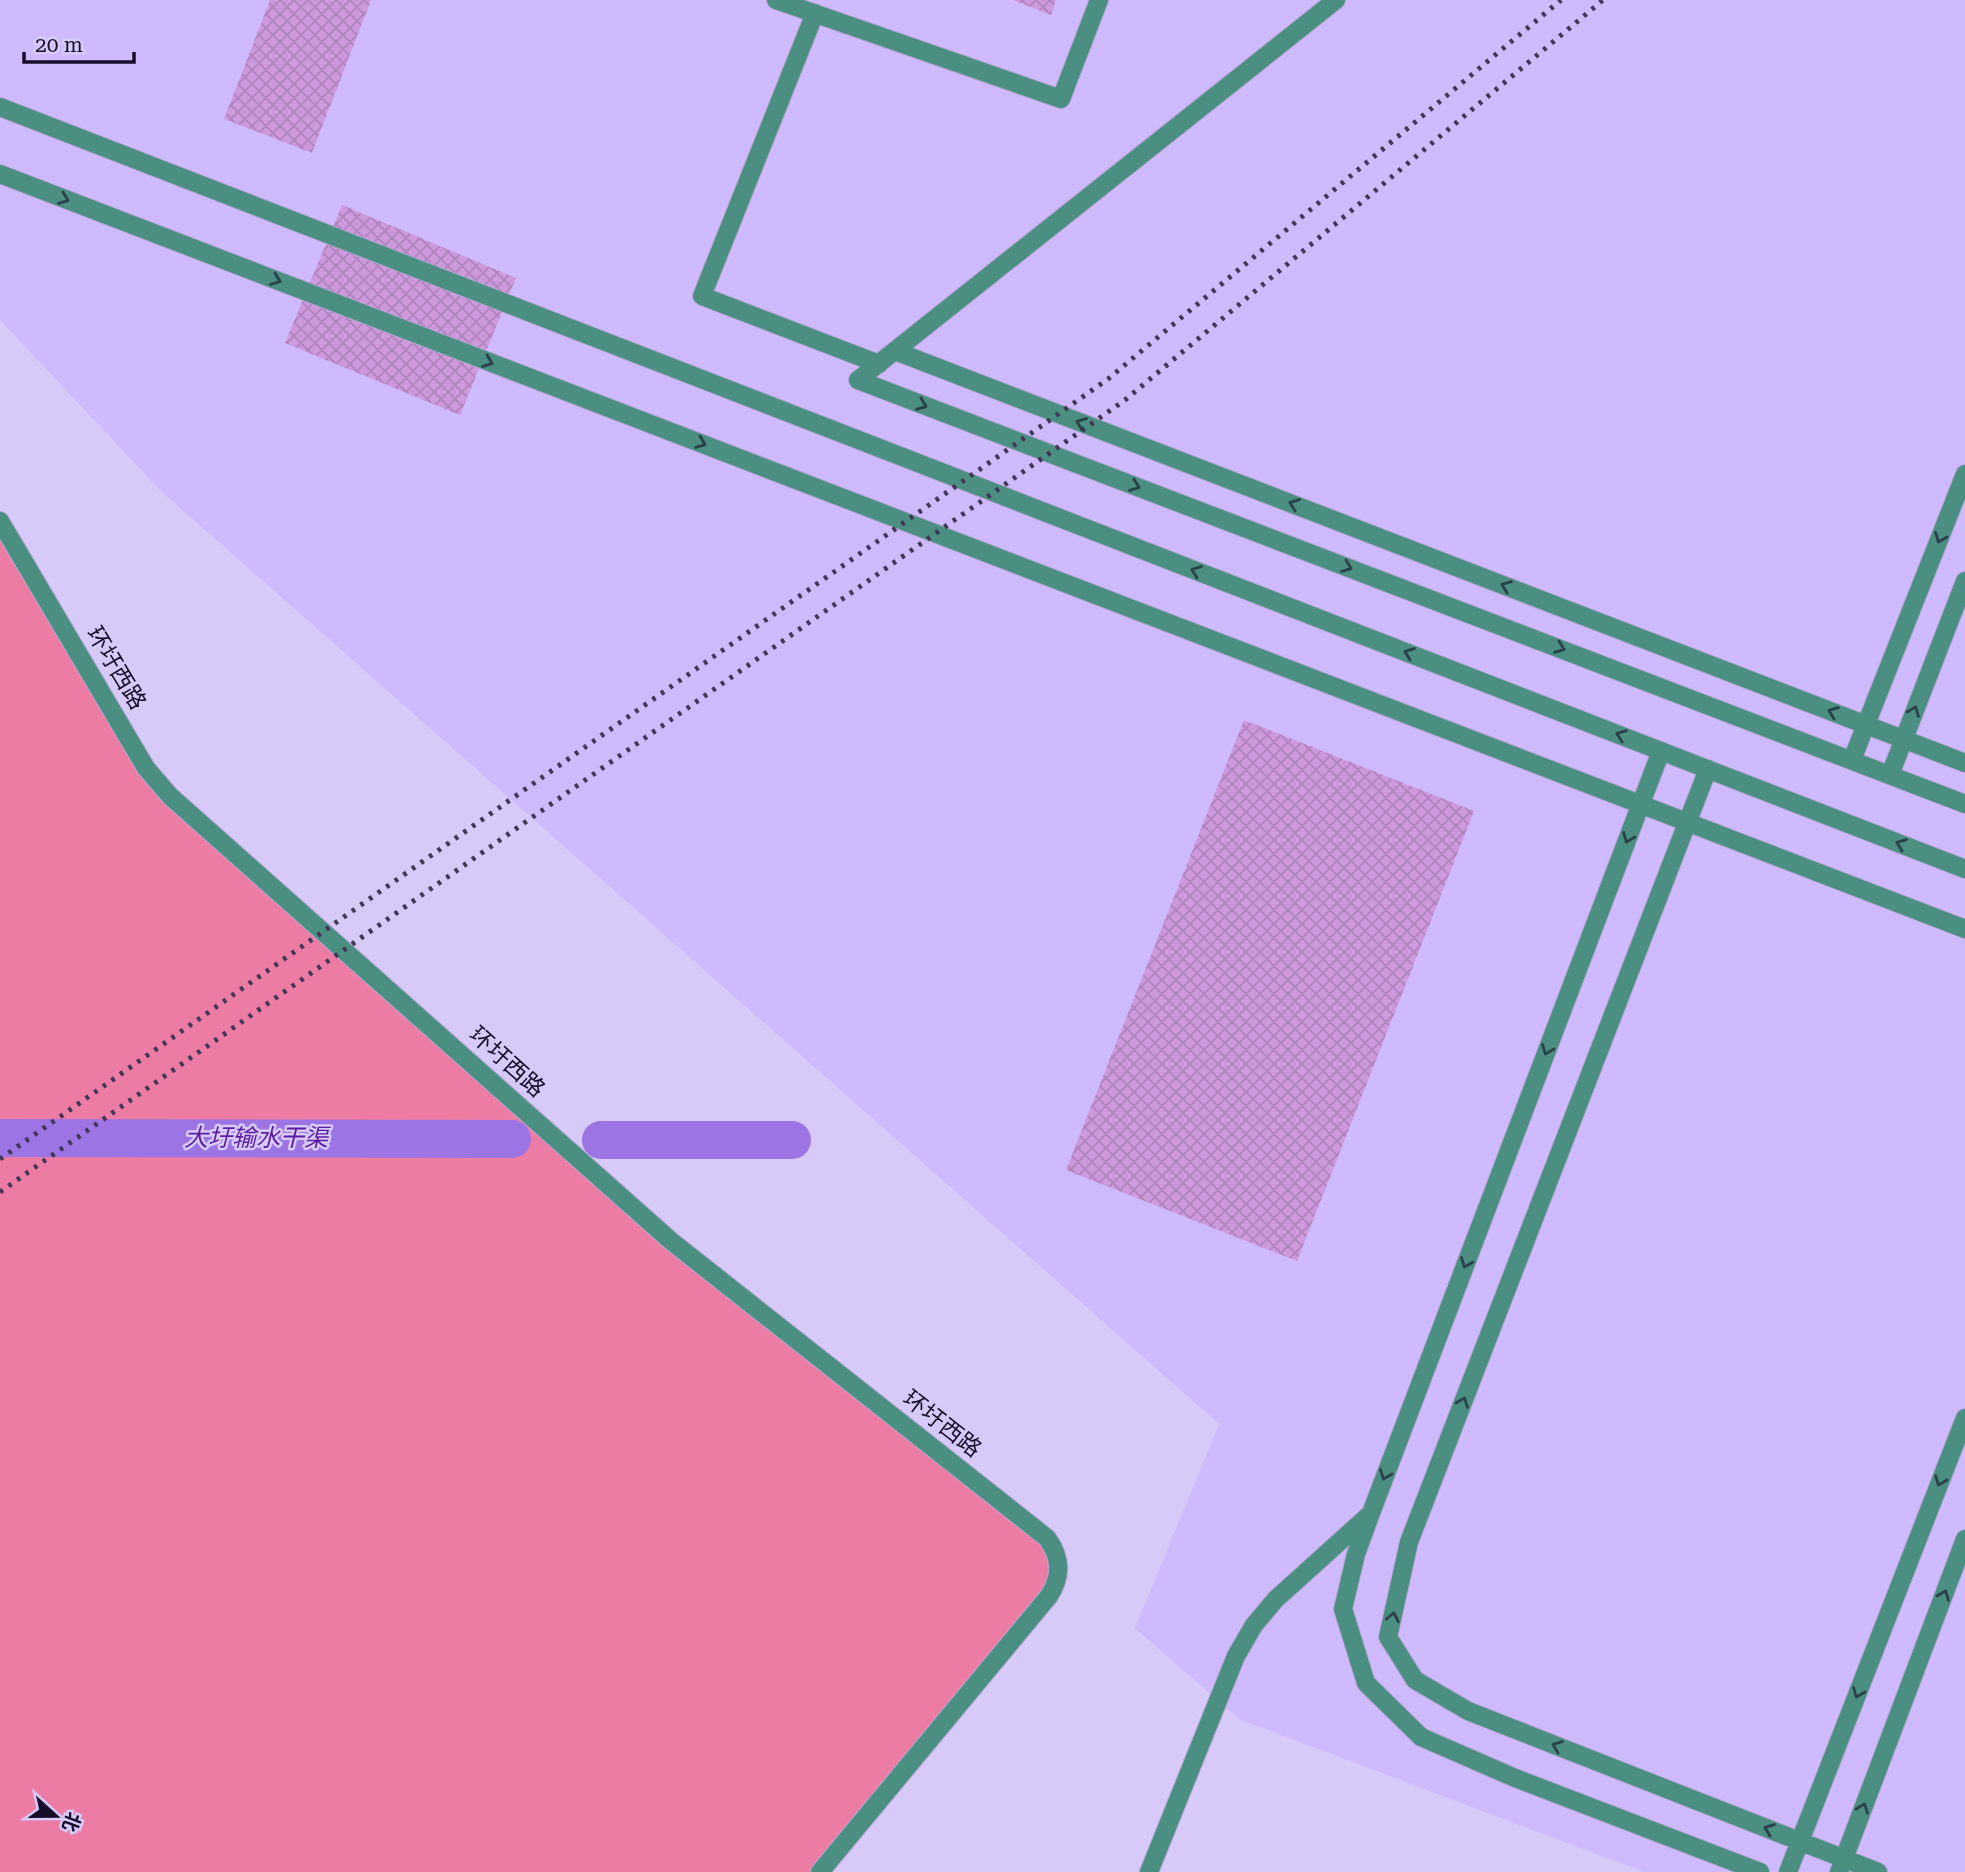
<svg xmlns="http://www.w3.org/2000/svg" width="1965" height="1872" font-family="'Roboto Serif','Noto Sans SC',serif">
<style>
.built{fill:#cfbafe}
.park{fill:#ed7ca5}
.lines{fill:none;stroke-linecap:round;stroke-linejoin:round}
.canal{stroke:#9c74e4;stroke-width:38}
.building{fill:url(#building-cross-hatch)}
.minor-casing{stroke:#b4a7d3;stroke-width:20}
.minor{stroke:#4a8f81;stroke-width:18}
.rail{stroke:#423757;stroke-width:5;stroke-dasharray:3.5 7;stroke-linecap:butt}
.oneway{stroke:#2b414c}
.labels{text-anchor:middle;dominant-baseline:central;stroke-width:5;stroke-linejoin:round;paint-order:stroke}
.street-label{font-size:23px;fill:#170d29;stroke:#d7c9f8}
.water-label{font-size:24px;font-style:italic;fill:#5b1ba2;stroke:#d7c9f8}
</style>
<defs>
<pattern id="building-cross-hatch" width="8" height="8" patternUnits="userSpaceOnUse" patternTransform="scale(1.75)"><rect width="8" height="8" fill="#cd99dc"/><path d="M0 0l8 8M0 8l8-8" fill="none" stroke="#af83bd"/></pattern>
</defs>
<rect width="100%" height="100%" fill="#d7c9f8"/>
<path class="built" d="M0,0H1965V1872H1644L1239,1719L1135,1628L1219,1424L162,492L0,320Z"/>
<path class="park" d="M0,521L146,768L671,1241L1047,1538L1058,1575L820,1872H0Z"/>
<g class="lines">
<path class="canal" d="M0,1138L512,1139
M601,1140H792"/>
</g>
<path class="building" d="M270,0H371L312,153L224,119Z
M1013,0H1056L1051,15Z
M342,205L516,278L460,415L285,343Z
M1244,720L1474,811L1297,1261L1066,1170Z"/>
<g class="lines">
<defs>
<path id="minor" d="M776,0L1061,99L1099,0
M815,13L702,296L879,364
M0,107L1965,869
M0,174L1965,929
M895,351L1965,763
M858,380L1965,804
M858,380L1336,0
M0,521L146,768L170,796L671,1241L1047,1538C1061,1557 1062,1576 1049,1596L820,1872
M1661,751L1371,1513L1356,1554L1343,1609L1366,1683L1421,1737L1515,1778L1760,1872
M1852,760L1965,474
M1708,769L1409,1542L1388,1637L1415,1680L1468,1711L1878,1872
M1890,775L1965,581
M1149,1872L1236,1656L1254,1625L1276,1599L1368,1516
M1788,1872L1965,1418
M1839,1872L1965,1539"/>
</defs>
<use href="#minor" class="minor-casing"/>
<use href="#minor" class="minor"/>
<path class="rail" d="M0,1159L1108,379L1561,0
M0,1192L1125,400L1603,0"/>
</g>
<defs><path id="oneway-chevron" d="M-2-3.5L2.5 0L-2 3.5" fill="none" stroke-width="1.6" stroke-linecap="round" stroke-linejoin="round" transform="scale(1.75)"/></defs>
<g class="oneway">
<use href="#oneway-chevron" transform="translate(64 199) rotate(21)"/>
<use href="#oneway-chevron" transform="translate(276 280) rotate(21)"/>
<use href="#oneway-chevron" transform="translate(488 362) rotate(21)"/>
<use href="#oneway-chevron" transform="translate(922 405) rotate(21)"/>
<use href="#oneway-chevron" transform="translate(1081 423) rotate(-159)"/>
<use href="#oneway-chevron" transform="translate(701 443) rotate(21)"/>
<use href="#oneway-chevron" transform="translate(1135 486) rotate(21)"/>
<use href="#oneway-chevron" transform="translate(1294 504) rotate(-159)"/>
<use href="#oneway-chevron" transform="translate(1940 538) rotate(112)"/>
<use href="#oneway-chevron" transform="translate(1347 567) rotate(21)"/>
<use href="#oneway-chevron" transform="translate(1196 571) rotate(-159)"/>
<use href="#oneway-chevron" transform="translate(1506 586) rotate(-159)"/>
<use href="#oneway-chevron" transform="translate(1560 648) rotate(21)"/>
<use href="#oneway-chevron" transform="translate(1409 653) rotate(-159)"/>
<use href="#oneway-chevron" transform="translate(1914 711) rotate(-69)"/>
<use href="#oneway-chevron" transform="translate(1833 712) rotate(-159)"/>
<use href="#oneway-chevron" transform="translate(1621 735) rotate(-159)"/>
<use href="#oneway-chevron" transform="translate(1628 838) rotate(111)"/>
<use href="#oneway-chevron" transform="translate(1901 844) rotate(-159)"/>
<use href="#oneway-chevron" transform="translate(1547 1050) rotate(111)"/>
<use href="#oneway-chevron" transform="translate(1466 1263) rotate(111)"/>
<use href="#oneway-chevron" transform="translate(1463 1402) rotate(-69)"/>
<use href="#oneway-chevron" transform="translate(1385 1475) rotate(111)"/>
<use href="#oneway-chevron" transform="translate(1940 1481) rotate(111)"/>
<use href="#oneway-chevron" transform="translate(1944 1595) rotate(-69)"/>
<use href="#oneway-chevron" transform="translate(1393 1617) rotate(-78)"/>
<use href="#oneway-chevron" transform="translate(1858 1693) rotate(111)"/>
<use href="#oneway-chevron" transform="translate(1557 1746) rotate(-159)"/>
<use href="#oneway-chevron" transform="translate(1863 1808) rotate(-69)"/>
<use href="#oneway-chevron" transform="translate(1769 1829) rotate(-159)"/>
</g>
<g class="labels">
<g class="street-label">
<text transform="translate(116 668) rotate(59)">环圩西路</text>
<text transform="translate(507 1062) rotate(42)">环圩西路</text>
<text transform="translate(942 1424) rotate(38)">环圩西路</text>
</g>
<g class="water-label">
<text x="256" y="1138">大圩输水干渠</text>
</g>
</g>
<g transform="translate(56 1816) rotate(111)" stroke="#d7c9f8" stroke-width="5" paint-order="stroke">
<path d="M0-5L12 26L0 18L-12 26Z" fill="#170d29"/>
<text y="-10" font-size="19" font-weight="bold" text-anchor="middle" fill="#170d29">北</text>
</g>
<path d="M24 52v10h110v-10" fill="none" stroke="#170d29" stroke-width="3.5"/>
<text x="35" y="52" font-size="21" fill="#170d29" stroke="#d7c9f8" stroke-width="5" paint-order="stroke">20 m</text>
</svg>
